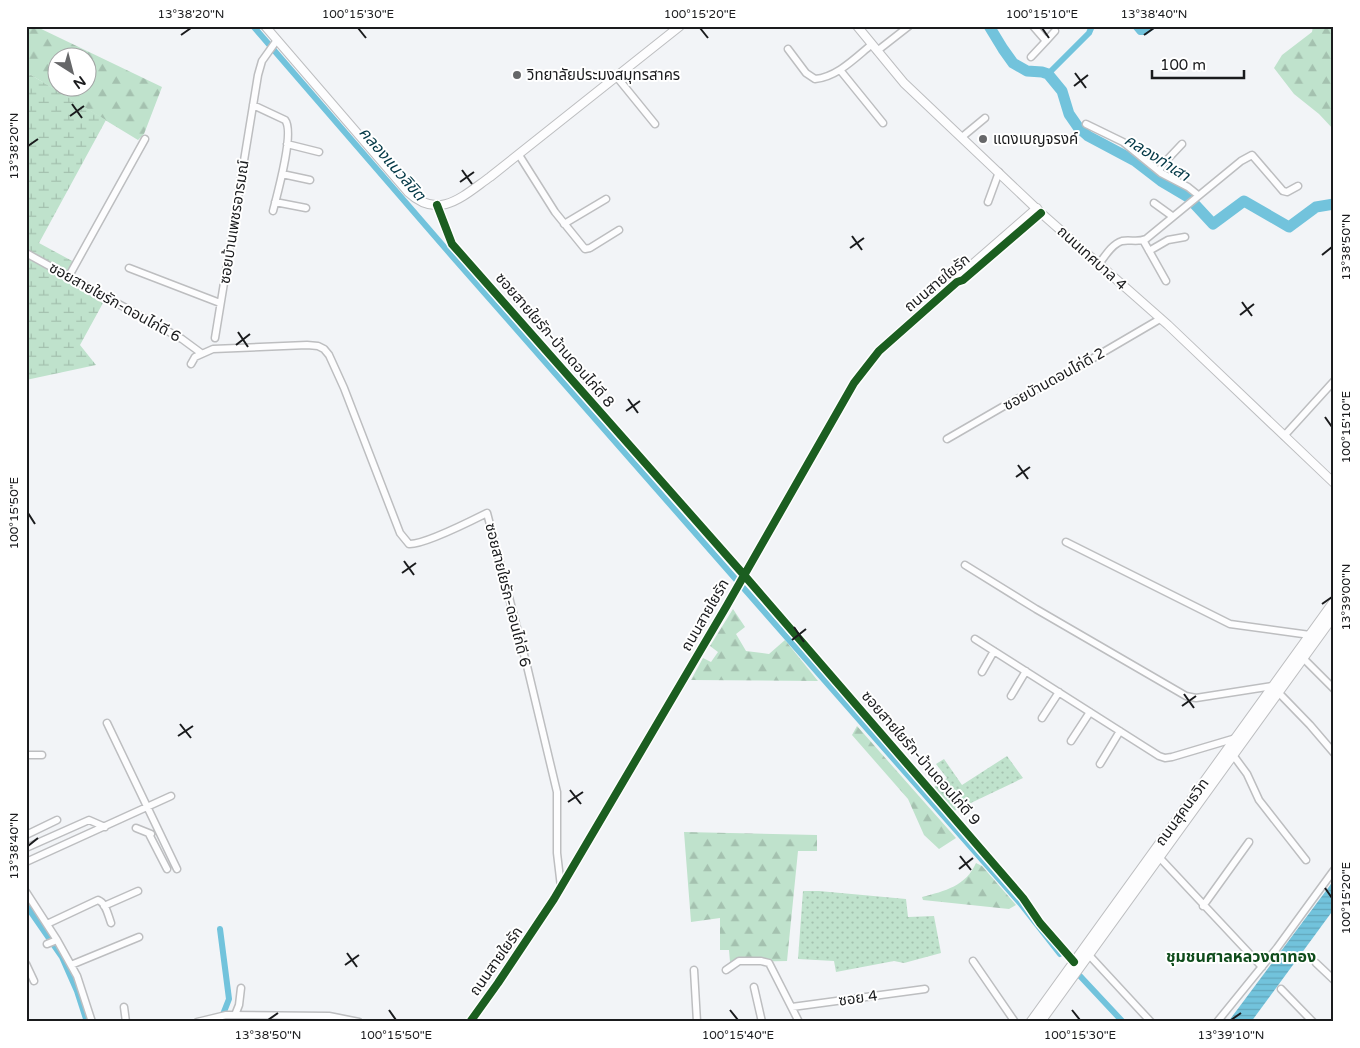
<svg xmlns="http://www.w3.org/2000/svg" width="1360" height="1048" font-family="'Varela Round','Noto Sans Thai',sans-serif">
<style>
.grass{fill:url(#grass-dots)}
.forest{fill:url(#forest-firs);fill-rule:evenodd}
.wetland{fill:url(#wetland-marsh)}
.water{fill:url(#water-rules)}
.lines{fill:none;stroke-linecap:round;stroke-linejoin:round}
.canal{stroke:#72c3dc;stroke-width:6}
.river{stroke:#72c3dc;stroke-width:11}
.minor-casing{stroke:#bdbec0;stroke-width:9}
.tertiary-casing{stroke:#bdbec0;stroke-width:10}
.secondary-casing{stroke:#bdbec0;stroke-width:11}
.minor{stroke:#fdfdfe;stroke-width:6}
.tertiary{stroke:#fdfdfe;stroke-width:8}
.secondary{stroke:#fdfdfe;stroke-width:9}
.cycleway-casing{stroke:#fff;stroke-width:11}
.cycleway{stroke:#1b5e20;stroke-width:8}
.ticks{fill:none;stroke:#1a1b1d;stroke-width:2}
.poi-dot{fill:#666769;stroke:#fff;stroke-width:2}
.labels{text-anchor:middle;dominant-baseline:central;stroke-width:4;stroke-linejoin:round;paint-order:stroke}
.poi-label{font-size:15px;fill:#1a1b1d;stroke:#fff;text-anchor:start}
.street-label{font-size:15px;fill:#1a1b1d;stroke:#fff}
.water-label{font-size:16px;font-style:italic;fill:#043947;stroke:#fff}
.neighbourhood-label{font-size:16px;font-weight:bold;fill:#0f4c1b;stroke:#fff}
.neatline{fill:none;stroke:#1a1b1d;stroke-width:2}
.ticks-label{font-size:12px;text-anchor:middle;fill:#1a1b1d}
</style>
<defs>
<pattern id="grass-dots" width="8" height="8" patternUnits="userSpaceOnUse" patternTransform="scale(1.25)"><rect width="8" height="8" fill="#bfe2cc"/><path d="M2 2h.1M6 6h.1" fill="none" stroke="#a4c1af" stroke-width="1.8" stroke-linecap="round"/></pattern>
<pattern id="forest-firs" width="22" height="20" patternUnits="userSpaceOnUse" patternTransform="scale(1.25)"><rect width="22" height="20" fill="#bfe2cc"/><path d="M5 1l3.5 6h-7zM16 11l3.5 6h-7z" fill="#a4c1af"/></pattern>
<pattern id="wetland-marsh" width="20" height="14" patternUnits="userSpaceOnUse" patternTransform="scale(1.25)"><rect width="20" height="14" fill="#bfe2cc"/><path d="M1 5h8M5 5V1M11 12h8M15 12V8" fill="none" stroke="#a4c1af"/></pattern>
<pattern id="water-rules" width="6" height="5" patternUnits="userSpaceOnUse" patternTransform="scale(1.25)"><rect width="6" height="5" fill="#72c3dc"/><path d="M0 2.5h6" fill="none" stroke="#62a7bc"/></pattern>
</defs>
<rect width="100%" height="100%" fill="#f2f4f7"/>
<path class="grass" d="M1007,756L1023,778L954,811L933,788L947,778L936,764L944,759L962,785Z
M803,891H819L906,899L908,917L934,916L941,953L904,963L894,961L836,972L834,961L798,959Z"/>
<path class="forest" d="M26,26H35L162,87L144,134L138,140L26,72ZM58,58H88V88H58Z
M1313,26H1334V130L1319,114L1294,94L1274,68L1282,55L1312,32Z
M733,609L745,627L736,634L746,651L769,654L785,640L818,681L691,680L703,658L711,662L718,652L710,646Z
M857,726L956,838L939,849L924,835L908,799L852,735Z
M684,832L817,835V851H798L787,961L730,962L729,950H720V918L691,922Z
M976,863L982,866L1016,905L1009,909L923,900L922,897C945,891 966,886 976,863Z"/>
<path class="wetland" d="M26,72L106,120L39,243L74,262L61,279L103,303L80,345L96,365L26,380Z"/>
<path class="water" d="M1334,880V909L1251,1022H1228Z"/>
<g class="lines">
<path class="canal" d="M253,26L452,256L1020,903L1060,954
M1135,26L1140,32H1145L1153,26
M1048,74L1089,33L1092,26
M26,905L62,957L77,991L87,1022
M220,929L229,999L220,1022
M1080,976L1123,1022"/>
<path class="river" d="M989,26L1003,49L1013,63L1027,71L1042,72L1048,74L1062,91L1069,114L1078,127L1088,136L1135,161L1161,181L1188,197L1213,224L1244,201L1289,227L1316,207L1334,204"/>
<defs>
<path id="minor" d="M1046,41L1055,31
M788,49L806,73L815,79C837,77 855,58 871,45
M877,51L909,26
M1031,57L1046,41L1033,26
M840,70L883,123
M616,76L655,124
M253,105L285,120C295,132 277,195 273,211
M1086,124L1123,142L1161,173L1188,187L1198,195
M962,137L985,118
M287,144L319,152
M519,155L555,212L585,249L590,248L619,230
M1159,171L1164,163L1182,144
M282,174L310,180
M275,202L306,208
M988,202L999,172
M1154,203L1172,216
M437,205L452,244L744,575L1023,898L1040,923L1074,962
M564,224L606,199
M1143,240L1166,281
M1149,251L1168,240L1185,237
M26,253L182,339L201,353
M1099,264C1105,256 1112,244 1122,241C1131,239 1136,243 1146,239L1241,161L1252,155L1283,191L1287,192L1298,186
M129,268L220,303
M69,276L145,139
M215,338L258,75L262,61L277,40
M191,364L195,357L213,349L307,345L318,346L324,349L329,355L344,388L400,533L409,544C424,545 471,521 487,513L527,666L557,792V853L561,887
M1284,436L1334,381
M947,439L1011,402L1066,374L1160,319
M1066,542L1230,624L1310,635
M965,565L1036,609L1186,696L1196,698L1273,686
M975,639L1159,756L1165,758L1172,757L1236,738
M1300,655L1334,689
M982,672L994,651
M1278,692L1310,725L1334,753
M1011,696L1026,671
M1042,718L1059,692
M107,723L177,869
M1071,741L1090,712
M26,755H42
M1233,755L1247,774L1259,800L1306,860
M1100,764L1120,731
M136,828L151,834
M149,834L167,869
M26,835L57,820
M26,848L89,820L105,827
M1159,857L1262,967
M26,862L171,796
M26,892L57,940L77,976L92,1022
M104,906L138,891
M1203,906L1249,842
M47,924L98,900C106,903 108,915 111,923
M47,944L57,940
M1089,955L1151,1022
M973,961L1015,1022
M1316,963L1334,980
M26,964L34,981
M71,965L139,937
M694,970L697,1022
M726,970L739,961H761L769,963L799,1022
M754,987L762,1022
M1281,989L1313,1022
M124,1007L126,1022
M792,1007L925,989
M235,1015L239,1005L241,988
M197,1022L226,1015L329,1016L359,1022
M1217,1022L1277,948L1334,870"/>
<path id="tertiary" d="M265,26L408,192C439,221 463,196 490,177L680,26
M857,26L904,83L1041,213L1168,325L1334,483
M957,282L959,276L1037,208
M470,1022L498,983L554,899L726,607L854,383L879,351L957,282L963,280L1041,213"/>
<path id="secondary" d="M1031,1022L1334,602
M1040,1022L1334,615"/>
</defs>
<use href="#minor" class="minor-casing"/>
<use href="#tertiary" class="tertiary-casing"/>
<use href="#secondary" class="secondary-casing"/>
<use href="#minor" class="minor"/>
<use href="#tertiary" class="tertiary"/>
<use href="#secondary" class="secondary"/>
<defs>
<path id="cycleway" d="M437,205L452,244L744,575L1023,898L1040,923L1074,962
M470,1022L498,983L554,899L726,607L854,383L879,351L957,282L963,280L1041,213"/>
</defs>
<use href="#cycleway" class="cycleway-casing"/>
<use href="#cycleway" class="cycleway"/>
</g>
<path class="ticks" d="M358,28L366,38M700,28L708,38M1042,28L1049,38M181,35L191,28M1144,35L1154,28M1075,73L1086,88M1074,86L1088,75M72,104L82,118M70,116L84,106M28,146L38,139M462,170L472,184M460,182L474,172M852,236L862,250M850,248L864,238M1322,255L1332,247M1242,302L1252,316M1240,315L1254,304M238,332L248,347M236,345L250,334M628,399L638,413M626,411L640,401M1325,417L1332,427M1018,465L1028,479M1016,477L1030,467M28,513L35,524M404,561L414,575M402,573L416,563M1322,604L1332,597M794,627L804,642M792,640L806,629M1184,694L1194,708M1182,706L1196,696M180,724L191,738M178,736L193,726M570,790L581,804M568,802L583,792M28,846L38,838M960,856L971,870M959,869L973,858M1325,888L1332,898M347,953L357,967M345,965L359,955M389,1010L396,1020M730,1010L738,1020M1072,1010L1080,1020M268,1020L278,1013M1231,1020L1241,1013"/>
<g class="poi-dot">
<circle cx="517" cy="75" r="5"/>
<circle cx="983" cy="139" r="5"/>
</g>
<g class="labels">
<g class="poi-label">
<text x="527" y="75">วิทยาลัยประมงสมุทรสาคร</text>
<text x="993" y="139">แดงเบญจรงค์</text>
</g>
<g class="street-label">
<text transform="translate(234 222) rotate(-81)">ซอยบ้านเพชรอารมณ์</text>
<text transform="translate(1092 258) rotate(42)">ถนนเทศบาล 4</text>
<text transform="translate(937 283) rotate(-40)">ถนนสายใยรัก</text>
<text transform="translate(115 302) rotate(29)">ซอยสายใยรัก-ดอนไก่ดี 6</text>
<text transform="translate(555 340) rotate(49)">ซอยสายใยรัก-บ้านดอนไก่ดี 8</text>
<text transform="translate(1054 379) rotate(-29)">ซอยบัานดอนไก่ดี 2</text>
<text transform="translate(508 595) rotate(76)">ซอยสายใยรัก-ดอนไก่ดี 6</text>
<text transform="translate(705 615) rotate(-60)">ถนนสายใยรัก</text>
<text transform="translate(921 758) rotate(49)">ซอยสายใยรัก-บ้านดอนไก่ดี 9</text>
<text transform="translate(1182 812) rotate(-54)">ถนนสุคนธวิท</text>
<text transform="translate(496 961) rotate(-55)">ถนนสายใยรัก</text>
<text transform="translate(858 998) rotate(-8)">ซอย 4</text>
</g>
<g class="water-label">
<text transform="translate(1157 158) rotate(32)">คลองท่าเสา</text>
<text transform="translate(392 164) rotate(49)">คลองแนวลิขิต</text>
</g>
<g class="neighbourhood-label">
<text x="1241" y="957">ชุมชนศาลหลวงตาทอง</text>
</g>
</g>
<rect width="1360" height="1048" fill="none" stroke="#ffffff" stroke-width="55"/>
<g transform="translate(72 72) rotate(144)"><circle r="24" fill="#ffffff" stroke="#a3a4a5"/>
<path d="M0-4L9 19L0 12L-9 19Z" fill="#666769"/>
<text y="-8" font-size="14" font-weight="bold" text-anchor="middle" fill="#1a1b1d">N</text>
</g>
<path d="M1152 70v8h92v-8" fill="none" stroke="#1a1b1d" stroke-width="2.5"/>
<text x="1160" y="70" font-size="15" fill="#1a1b1d" stroke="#ffffff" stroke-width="4" paint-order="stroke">100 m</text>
<rect x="28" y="28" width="1304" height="992" class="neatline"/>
<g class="ticks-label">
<text x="191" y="18">13°38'20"N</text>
<text x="358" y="18">100°15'30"E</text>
<text x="700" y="18">100°15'20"E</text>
<text x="1042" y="18">100°15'10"E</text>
<text x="1154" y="18">13°38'40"N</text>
<text transform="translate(14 146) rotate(-90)" y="4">13°38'20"N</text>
<text transform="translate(1346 247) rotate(-90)" y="4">13°38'50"N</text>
<text transform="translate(1346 427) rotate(-90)" y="4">100°15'10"E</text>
<text transform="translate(14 513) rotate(-90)" y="4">100°15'50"E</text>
<text transform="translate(1346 597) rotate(-90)" y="4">13°39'00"N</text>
<text transform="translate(14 846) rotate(-90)" y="4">13°38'40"N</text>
<text transform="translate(1346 898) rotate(-90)" y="4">100°15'20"E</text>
<text x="268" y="1039">13°38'50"N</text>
<text x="396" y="1039">100°15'50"E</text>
<text x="738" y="1039">100°15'40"E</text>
<text x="1080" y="1039">100°15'30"E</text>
<text x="1231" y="1039">13°39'10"N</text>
</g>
</svg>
